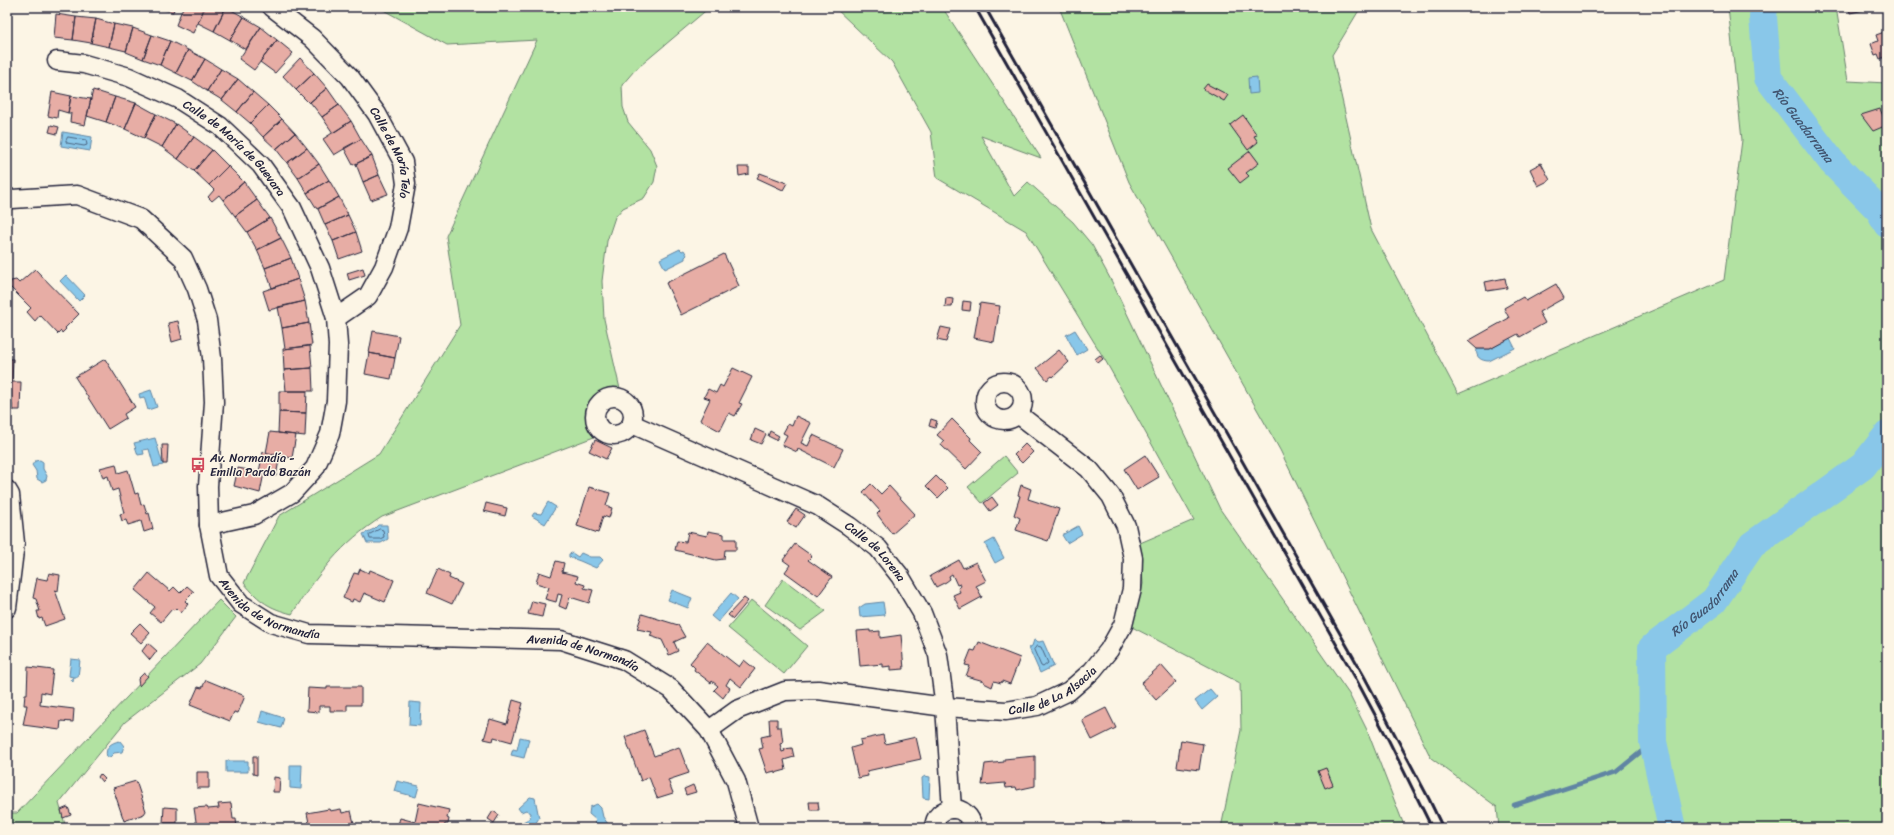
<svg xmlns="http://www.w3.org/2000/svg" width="1894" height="835" font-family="Sriracha,sans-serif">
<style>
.green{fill:#b2e2a2;stroke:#6a826e}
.water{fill:#89c7e9;stroke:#6085a3}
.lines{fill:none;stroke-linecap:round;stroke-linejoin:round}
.shore{stroke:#4b6481;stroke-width:1}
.stream{stroke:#6085a3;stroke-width:4.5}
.river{stroke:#89c7e9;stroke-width:28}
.building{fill:#e7ada5;stroke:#22223b}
.street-casing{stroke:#22223b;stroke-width:21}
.street{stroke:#fcf5e5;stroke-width:18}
.rail{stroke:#22223b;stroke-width:3}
.labels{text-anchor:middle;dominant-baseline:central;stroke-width:3;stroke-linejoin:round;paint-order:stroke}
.street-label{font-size:12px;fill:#22223b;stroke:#fcf5e5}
.poi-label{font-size:12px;fill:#22223b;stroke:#fcf5e5;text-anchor:start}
.water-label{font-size:13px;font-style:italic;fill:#41546f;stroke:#fcf5e5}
</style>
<rect width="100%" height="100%" fill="#fcf5e5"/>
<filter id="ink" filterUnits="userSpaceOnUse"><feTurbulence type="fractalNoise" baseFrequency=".025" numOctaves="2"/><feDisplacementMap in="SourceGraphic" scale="8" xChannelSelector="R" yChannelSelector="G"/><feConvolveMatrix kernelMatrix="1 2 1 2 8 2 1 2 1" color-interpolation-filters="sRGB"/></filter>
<g filter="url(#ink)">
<path class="green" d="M378,7H710L634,71L622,85L623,107L628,122L650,149L657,166L654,182L644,198L623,208L615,217L607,241L602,281L604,319L620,389C589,387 575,413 594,437L382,517C341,543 318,574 292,614C269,608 260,602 244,583L279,516L379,454L460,325L446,236L537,40L447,45Z
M834,7H942L1041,158L981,136L1014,196L1028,182L1073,222L1092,245L1112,282L1220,509L1349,694L1367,730L1405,828H1221L1241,730L1240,683L1132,627L1143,584L1140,543L1194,520L1105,360L1026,231L937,178L931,132L892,62Z
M1059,7H1361L1332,55L1371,229L1458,394L1724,280L1742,140L1728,7H1836L1848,81L1887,83V828H1499L1497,807L1431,758L1280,450L1129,182Z
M1004,456L1018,473L982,503L968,487Z
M783,579L826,611L800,630L765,605Z
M219,600L236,617L200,664L125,722L59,803L66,828H7V813H17Z
M752,600L807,646L784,674L728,628Z"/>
<path class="water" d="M1257,77L1258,93L1249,94L1248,78Z
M63,132L92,137L90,151L61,146Z
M680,249L682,251L684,250L687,255L685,257V259L665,269L660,259Z
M66,275L85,295L79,301L60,281Z
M1075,330L1087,349L1077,355L1066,335Z
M1510,338L1515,348L1489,361C1481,361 1475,357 1477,349H1490Z
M151,390L157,407L148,410L144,397L140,398L139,394Z
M155,438L163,465L154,467L149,449L143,450L144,454L138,455L134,443Z
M40,460L43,462V469L47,476L46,480L42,482L37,479L36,471L32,465L35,461Z
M548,502L556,507L545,524L532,516L534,513L541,514Z
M378,525H387L388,539L381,543H367L363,534L374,529Z
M1078,526L1082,534L1067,543L1062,535Z
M994,539L1004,558L995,563L985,544Z
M572,553L578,557L581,553L590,557H600L603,560L596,568L580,561L569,557V554Z
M672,590L692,598L688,608L668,600Z
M731,593L738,599L718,622L711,616Z
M883,602L885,615L860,617L859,608L865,604Z
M1034,640L1039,642L1043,641L1054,666L1040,673L1029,648L1032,646Z
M71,659L80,660L78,677H74L73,682L71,680L73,677L69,676Z
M1210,689L1217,697L1202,710L1195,701Z
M410,702L421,703L420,726L409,725Z
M262,711L284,718L281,728L259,722Z
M520,737L529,739L524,758L511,755L513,749L517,750Z
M120,741L124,746L122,752L114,753L110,757H107C104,748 111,742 120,741Z
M226,761H248V772H226Z
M290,765H302L301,789L290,788Z
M925,776L930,777L929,799L923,798L922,778Z
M397,781L419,786L416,797L394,791Z
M530,797L535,798L539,818L533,827L525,828L523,822L530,818L531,813L526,810L521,812L518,808Z
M597,804L601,808L603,817L608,824L607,828H598L595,822L596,820L589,814L590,807Z"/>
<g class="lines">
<path class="shore" d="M68,137L86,140L87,145L84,146L67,143L66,141Z
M380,529L383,530L384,537L380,539H370L369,535Z
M1037,646L1041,647L1048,663L1043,667L1041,666L1034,650Z"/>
<path class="stream" d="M1514,805L1616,772L1653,742"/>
<g class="river">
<path id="s1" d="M1764,7L1763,17L1768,78L1832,162L1880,211L1887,224"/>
<path id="s2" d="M1672,828L1653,742L1652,648L1714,601L1752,545L1863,466L1887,435"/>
</g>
</g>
<path class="building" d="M155,7H175L173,12Z
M183,7H205L193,33L176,25Z
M205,7H226L214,31L198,23Z
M226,7L244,17L230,40L214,31Z
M1849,7H1863L1864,10L1850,13Z
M56,14L76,17L73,40L54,38Z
M76,17L96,19L91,43L73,40Z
M244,17L261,27L246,50L230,40Z
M96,19L114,24L109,47L91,43Z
M114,24L133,28L126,51L109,47Z
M261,27L277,40L254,70L239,59Z
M133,28L152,35L143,59L126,52Z
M1887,31V56L1880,59L1878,54L1875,55L1871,44L1878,41L1876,35Z
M152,35L170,41L160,65L143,59Z
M277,40L293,53L275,73L260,62Z
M170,41L188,50L176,73L160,65Z
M188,50L205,59L192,81L176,73Z
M300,58L314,73L296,90L283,76Z
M205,59L221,69L207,91L192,81Z
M221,69L238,79L222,100L207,91Z
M314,73L327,88L309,103L296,90Z
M238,79L253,92L237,112L222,100Z
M1207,84L1228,95L1224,101L1203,89Z
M327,88L339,105L322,117L310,102Z
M93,90L115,97L106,122L87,116Z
M52,92L71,96L68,113L58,110L57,118L48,116Z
M253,92L268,105L250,123L237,112Z
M71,96L91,99L85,125L70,122L71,113H68Z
M115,97L136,103L125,129L106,122Z
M136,103L156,114L144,138L125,129Z
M268,105L282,119L263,137L250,123Z
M339,105L351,121L333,133L322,117Z
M1880,109L1887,125L1873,131L1861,115Z
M156,114L176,124L162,147L144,138Z
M1243,115L1257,135L1254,136L1258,142L1248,150L1230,125Z
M282,119L295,133L276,149L263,137Z
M351,121L361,139L334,155L323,139Z
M176,124L194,137L178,159L162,147Z
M51,125L59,127L57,134L49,132Z
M295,133L307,148L287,163L276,149Z
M194,137L212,150L194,171L178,159Z
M361,139L372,156L353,165L344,148Z
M307,148L319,164L298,178L287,163Z
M212,150L228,166L209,185L194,171Z
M1250,151L1259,163L1246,173L1249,176L1240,183L1228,168Z
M372,156L379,175L363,182L356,164Z
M1541,163L1550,180L1538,186L1530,169Z
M319,164L329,180L307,193L298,178Z
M228,166L244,182L223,200L219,195L212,201L208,197L214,190L209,185Z
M738,167H749V174L739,176Z
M760,173L787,183L783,190L757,178Z
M379,175L388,194L371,200L363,182Z
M329,180L339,197L317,209L307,193Z
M244,182L257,200L235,216L223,200Z
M339,197L348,215L325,225L318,209Z
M257,200L270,218L247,232L235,216Z
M348,215L356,232L333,241L325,225Z
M270,218L281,238L257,250L247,232Z
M356,232L362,251L339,259L333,241Z
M281,238L291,258L265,268L257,250Z
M724,254L739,286L681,315L666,283Z
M291,258L298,279L272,288L265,268Z
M363,268L365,275L349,280L347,273Z
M35,269L79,314L65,328L66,329L62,333L61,331L58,334L40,315L35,321L27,312L31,308L9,286L11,281L16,280L19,283Z
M1505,278L1507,288L1487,291L1485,282Z
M298,279L305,301L269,310L263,291Z
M1556,284L1564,298L1539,312L1545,323L1520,337L1518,334L1490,349H1477L1468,341L1509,318L1504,308L1523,297L1526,301Z
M946,298L953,299L952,307H945Z
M305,301L309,323L282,328L278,307Z
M963,301L971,302L970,311L962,310Z
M980,303L1000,306L994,342L974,338Z
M178,321L182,339L172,342L168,323Z
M309,323L312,345L285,349L282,328Z
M941,327L950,329L946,342L937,340Z
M373,331L399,336L395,358L369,353Z
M310,346L312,368L284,370L283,349Z
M1059,350L1069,362L1053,377L1052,376L1047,380L1037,368Z
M369,353L395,358L391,379L365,374Z
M1100,355L1103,359L1098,363L1095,359Z
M7,359H13L12,382H21L20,410H12V404H7Z
M105,359L135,407L124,414L126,418L108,429L75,377Z
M312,368L313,391H286L284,370Z
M733,368L752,377L739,403L742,404L735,416L729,413L720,431L700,420L710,399L704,397L708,389L716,393L720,385L723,387Z
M279,391H307L306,413L279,412Z
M279,412L306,413L305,436L278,433Z
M796,416L811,423L801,443L808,446L813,435L843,449L834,467L798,449L797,452L782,445L787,435L783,433L788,424L792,426Z
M931,419L937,421L935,428L929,426Z
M952,419L971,438L970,440L982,452L966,469L941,445L944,441L937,435Z
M755,429L766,434L761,444L751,440Z
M770,431L779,436L776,440L768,436Z
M270,432L296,435L292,458L266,453Z
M595,440L612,448L606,459L589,451Z
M1025,444L1033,452L1022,463L1014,455Z
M162,445H168L167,464H163Z
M263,452L280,455L276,476L259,472Z
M1145,455L1159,477L1137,490L1124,469Z
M116,464L118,473L128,470L135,494L138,493L141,505L144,504L147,514L149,513L153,529L144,532L141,521L128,525L126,520L122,521L120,514L124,513L118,489L112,491L108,476L103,478L100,468Z
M238,468L264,473L260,493L234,486Z
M936,476L948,488L938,498L926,486Z
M871,484L881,494L889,486L915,514L892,534L877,514L880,511L863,492Z
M1021,485L1031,489L1028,499L1059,509L1048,541L1016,530L1020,518L1014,515L1020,496L1018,495Z
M589,487L610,493L606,506L612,508L609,518L603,516L598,533L577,526Z
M992,497L998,505L990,511L984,503Z
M486,503L507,508L505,516L484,511Z
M796,509L805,515L796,528L787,522Z
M708,531L724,534V539H736V550H725L724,559L716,560L675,550L677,541L686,542L688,532L707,536Z
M795,544L812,556L808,560L832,577L818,596L785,572L790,565L783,560Z
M959,560L963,568L976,562L986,581L976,586L982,597L960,609L953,595L960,592L958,588L961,586L960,584L957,585L952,574L949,576L950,579L946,582L936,587L930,576Z
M556,561L564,563L562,572L578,576L576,582L585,585L584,588L593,590L589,603L570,597L566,609L559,606L562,595L558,594L556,602L545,599L549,587L536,583L539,572L551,576Z
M360,569L369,573L370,570L394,580L385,602L364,593L360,602L353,599L352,602L343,598L354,573L358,574Z
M438,569L450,575L449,578L462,584L452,604L427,593Z
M49,573L60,575L58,591L55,590L65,619L45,626L42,618L39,619L37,611H40L36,599L33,598L37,578L47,580Z
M149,573L170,591L174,587L180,593L187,586L194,592L185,601L188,604L181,613L176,608L174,610L172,609L161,622L150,613L155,607L135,590Z
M744,598L748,601L733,619L728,615Z
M532,601L545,604L542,617L528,614Z
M642,614L678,625L685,637L674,642L678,651L669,655L662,640L650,636L652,632L637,629Z
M140,623L150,633L141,643L130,633Z
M870,630V632L880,631V638L901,635L904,669L891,670V666L883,667V664L860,666L857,631Z
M707,642L739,667L744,660L755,669L741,687L730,678L726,685L730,688L723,698L714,690L718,686L712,681L711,683L694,670L695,668L690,663Z
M979,642L1020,658L1010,684L1002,681L1001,683L994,681L992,687L984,683V681L966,676L970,666L965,665L971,650L975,651Z
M148,643L157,651L150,660L142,651Z
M1161,665L1176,682L1156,700L1141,683Z
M28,667L53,670L50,694L41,692L40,705L74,709L73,722L61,721L60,730L23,725L27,705H24L25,694H27Z
M144,673L148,676L139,686L138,679Z
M206,680L245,696L238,713L234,712L230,721L190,705L198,687L202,688Z
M327,687H361V705H347V711H330V706H319V712L307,711L308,688L327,689Z
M513,700L523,703L512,742L494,737L493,741L484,739L490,719L507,724Z
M1106,708L1116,728L1092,740L1082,720Z
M769,719H777V727H781L783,743L780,744L782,752L785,751L784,749L792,748L794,757L784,760L786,770L775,773V771L767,773L759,749L763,748L761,737L770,735Z
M644,730L654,756L679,747L689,773L668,780L673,793L657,798L649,777L641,781L625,737Z
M883,735L885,744L916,737L921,759L867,771L868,776L858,778L851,748L861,745L860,740Z
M1181,740L1203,744L1199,770L1177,767Z
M253,756H257V775L253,774Z
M1035,756V786L1017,790L1016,787L1006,788L1005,783L982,785L985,764L1004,762V759Z
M1326,768L1333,785L1325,788L1318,771Z
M197,772H209V788H197Z
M100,774L105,779L102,782L98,777Z
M274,777L280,778L279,792H273Z
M136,781L146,811L144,814L124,821L113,788Z
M693,785L696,792L686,795L684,789Z
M809,802H818L819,810H810Z
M231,803L233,819H236L237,827L240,828H197L194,808L207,807L208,809L219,808L218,804Z
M419,803L449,810L447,818L449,819L448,824H445L444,828H397L400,818L415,822Z
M68,807L71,815L63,818L61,810Z
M164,807L177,808V823H163Z
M329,809L330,811L341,809L342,813L351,811L354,823L344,824L345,828H333L332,826L310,828L307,813Z
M493,811L499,815L494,823L488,819Z
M1104,822L1108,828H1095Z
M164,826H177V828H163Z"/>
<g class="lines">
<defs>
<g id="street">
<path id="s3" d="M272,7L312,38L350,77L377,114L403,162L406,184L398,228L384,267L368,296L336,318"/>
<path id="s4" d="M57,61L84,64L129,77L178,99L220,126L261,165L292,208L320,268L336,318L338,345L336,401L330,434L315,468L292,493L254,515L209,525"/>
<path id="s5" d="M7,200L12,199L77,195L141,219L183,258L197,289L207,320L212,358L214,402L208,486L209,525L219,576L241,604L271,623L309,634L561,640L624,660L671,689L709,730L736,781L749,828"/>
<circle cx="1004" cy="401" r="19"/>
<circle cx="614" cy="416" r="19"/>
<path id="s6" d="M632,424L818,506L849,526L878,548L900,576L922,613L938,655L945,707L952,809"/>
<path d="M7,490L10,495L15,543L7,608"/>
<path id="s7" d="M709,730L737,710L785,691L818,690L945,707L1006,711L1037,706L1069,691L1092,671L1109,650L1123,625L1132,589L1133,558L1126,526L1111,496L1089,469L1018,414"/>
<path d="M934,828C935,803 969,802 973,828"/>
</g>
</defs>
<use href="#street" class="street-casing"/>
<use href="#street" class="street"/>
<path class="rail" d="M975,7L1356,679L1389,741L1432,828
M985,7L1364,676L1429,799L1443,828"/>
</g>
</g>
<defs>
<symbol id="bus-bare" viewBox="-9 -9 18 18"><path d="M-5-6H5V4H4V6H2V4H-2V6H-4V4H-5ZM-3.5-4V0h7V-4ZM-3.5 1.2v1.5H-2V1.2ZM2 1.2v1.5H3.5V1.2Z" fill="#d1495b" stroke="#fcf5e5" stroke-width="2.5" paint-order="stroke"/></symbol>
</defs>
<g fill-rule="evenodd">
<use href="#bus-bare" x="187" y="454" width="22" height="22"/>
</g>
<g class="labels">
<g class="street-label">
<text stroke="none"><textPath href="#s4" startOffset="203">Calle de María de Guevara</textPath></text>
<text stroke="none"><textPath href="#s3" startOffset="193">Calle de María Telo</textPath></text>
<text stroke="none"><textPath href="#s6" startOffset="277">Calle de Lorena</textPath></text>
<text stroke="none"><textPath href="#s5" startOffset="583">Avenida de Normandía</textPath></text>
<text stroke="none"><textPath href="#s5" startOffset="907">Avenida de Normandía</textPath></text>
<text stroke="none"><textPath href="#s7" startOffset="360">Calle de La Alsacia</textPath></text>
</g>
<g class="poi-label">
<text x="210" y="458">Av. Normandía -<tspan x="210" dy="14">Emilia Pardo Bazán</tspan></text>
</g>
<g class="water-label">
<text stroke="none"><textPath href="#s1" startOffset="130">Río Guadarrama</textPath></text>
<text stroke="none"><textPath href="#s2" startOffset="252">Río Guadarrama</textPath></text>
</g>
</g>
<rect width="1894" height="835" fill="none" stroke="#fcf5e5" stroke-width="24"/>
<rect x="12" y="12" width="1870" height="811" fill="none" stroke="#22223b" stroke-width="1.5" filter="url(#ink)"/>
</svg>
